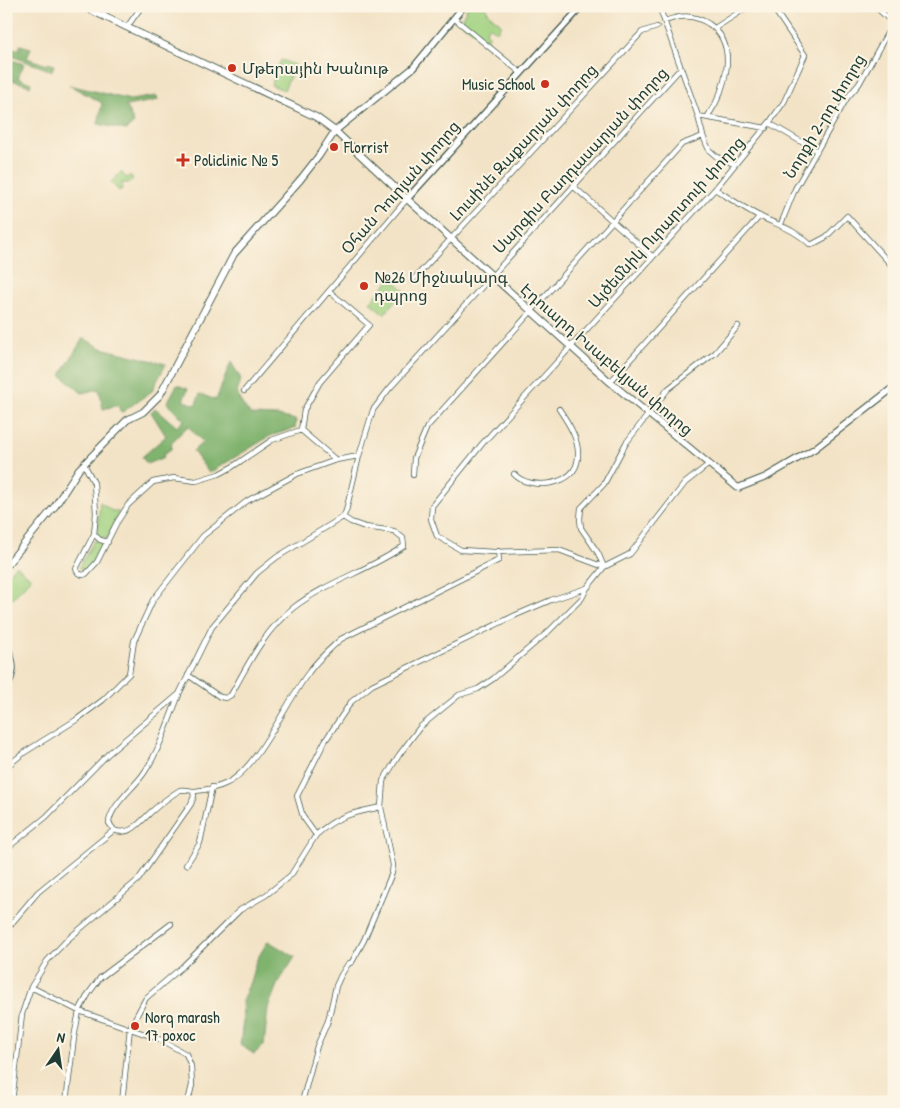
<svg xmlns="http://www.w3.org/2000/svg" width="900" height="1108" font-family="'Patrick Hand','Noto Sans Armenian',sans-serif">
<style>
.green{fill:#a0d180;stroke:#60875a}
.forest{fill:#80b36e;stroke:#507851}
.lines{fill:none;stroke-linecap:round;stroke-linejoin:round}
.minor-casing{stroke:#3f564a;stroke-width:6}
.tertiary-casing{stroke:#3f564a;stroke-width:8}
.secondary-casing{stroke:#3f564a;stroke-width:8}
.minor{stroke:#fff;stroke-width:4.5}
.tertiary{stroke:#fff;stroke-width:5.5}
.secondary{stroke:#fff;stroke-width:6}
.poi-dot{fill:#c8321e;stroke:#fcf5e5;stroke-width:2}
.labels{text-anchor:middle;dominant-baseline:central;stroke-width:4;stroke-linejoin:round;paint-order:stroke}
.poi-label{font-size:16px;fill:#1f3d34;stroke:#fcf5e5;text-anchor:start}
.street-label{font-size:16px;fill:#1f3d34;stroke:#fcf5e5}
</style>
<rect width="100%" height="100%" fill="#fcf5e5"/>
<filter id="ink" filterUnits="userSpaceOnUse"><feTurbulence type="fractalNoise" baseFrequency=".02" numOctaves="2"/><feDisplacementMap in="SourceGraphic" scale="10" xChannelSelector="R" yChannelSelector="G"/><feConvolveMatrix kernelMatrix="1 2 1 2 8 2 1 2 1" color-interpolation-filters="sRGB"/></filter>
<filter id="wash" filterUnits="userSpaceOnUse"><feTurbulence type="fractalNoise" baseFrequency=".0096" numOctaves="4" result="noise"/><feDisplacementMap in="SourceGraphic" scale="20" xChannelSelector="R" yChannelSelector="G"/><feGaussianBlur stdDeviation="1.12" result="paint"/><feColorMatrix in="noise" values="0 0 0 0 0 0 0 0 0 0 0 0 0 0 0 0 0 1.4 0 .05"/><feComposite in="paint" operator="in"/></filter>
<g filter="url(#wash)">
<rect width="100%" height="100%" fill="#f3e3c6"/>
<path class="green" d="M468,6H485L489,14L501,24L498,31L494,30L491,27L487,28L486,32L489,35L487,41L460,22Z
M281,60L295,65L284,90L271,85Z
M121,172L127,178L130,175L133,179L128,183H122V189L119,191L111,182Z
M391,278L405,291L384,314L370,302Z
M100,502L112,511H119L107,539L100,537L97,534Z
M97,540L102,542L104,546L94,564L83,573L79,567L94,541Z
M16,565L31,578L13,598L6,592V576Z"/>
<path class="forest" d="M20,45L31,48L27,58L47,65L48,63L54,65L52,71L9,55L11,49H20Z
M8,59L24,64L18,78L31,83L30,86L6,78Z
M69,85L130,100L157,96L158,100L126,106L134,123L126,130L98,124L102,103Z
M83,338L101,348L166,364L152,391L121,413L118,405L103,409L99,389L82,393L61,375Z
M231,362L241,379C233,396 240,401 251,415L278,416L296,420L295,428L270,436L209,473L193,451L203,442L188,426L172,442L171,449L163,454L164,457L147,464L142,457L166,436L151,412L155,408L177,427L184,420L167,403L177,385L188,389L183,400L195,405L200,394L216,400Z
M268,941L295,957L277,985L268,1008L264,1045L254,1054L240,1045L243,1021L242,1001L250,982L256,961Z"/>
</g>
<g filter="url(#ink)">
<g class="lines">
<defs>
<path id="minor" d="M659,6L698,116L703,136L709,150L717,157L734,164
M875,6L894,24
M455,19L521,73
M665,21C681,15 693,14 709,24C740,45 725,91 708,116
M127,27L142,6
M715,28L749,6
M698,116L766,128
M769,123L817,151
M573,186L653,257
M715,189C729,198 744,208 759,216C780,226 794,229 811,245L826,237L847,216L894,268
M781,224L795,189L847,98L859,84L893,23
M412,281L642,32L657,27
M610,382L760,216
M244,391L407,199
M301,430L304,410L320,382L369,325L329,291
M301,430L336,460
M84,464L94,483L96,513L94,534L76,569L78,573L83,575L86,574L97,562L116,524L128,505L153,482L174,478L196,481L219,474L232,467L272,440L301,430
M514,474C528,490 571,487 577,463C582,443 569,424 559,409
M413,475L414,458L427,427L682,144L703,136
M94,534L100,540L108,542
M604,567L559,550L494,552L461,550L437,536L431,519L432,506L482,444L715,189L769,123L784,102L805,55L772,6
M604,567L598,553L581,528L580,519L581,508L604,484L626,443L668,389L715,353L738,326
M188,675L220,697L226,698L231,695C248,664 265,630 293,608C326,582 370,570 404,546L403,538L394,531L365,527L351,522L343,517
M6,767L25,752L76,720L103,700L129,674L134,641L153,600L203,536L247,501L297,474L336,460L359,456
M114,830C130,837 140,822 151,812C160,804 170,796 180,790C186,789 190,791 195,791C204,790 217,788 225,784C257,771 287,700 309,672C318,659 330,649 341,639L499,560L498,551
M114,830L109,823C110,806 134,788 144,773C160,750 168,721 179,695
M316,835L303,817L297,796L325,741L351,702L372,685L516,615L551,600L587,588L604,567L630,554L685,483L709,464
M6,849L46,817L108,754L179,694L212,627L257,573L277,557L343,517L346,511L359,456L373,410L389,389L681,68
M186,865L200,843L212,787
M6,930L38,892L114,830
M31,987L79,1011L159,1039L186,1054L191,1066L192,1085L188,1102
M12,1102L22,1014L31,987L47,961L67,940L138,880L191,804L194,796L193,791
M66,1102L74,1038L79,1011L89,993L100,978L171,924
M122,1102L130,1028L146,998L182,967L240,910L266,895L291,875L316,835C338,815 353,813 381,807
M302,1102L317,1046L328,1021L336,986L341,975L348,964L352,962L364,940L392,873L393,865L381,807L383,781L399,755L420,727L459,695L478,689L493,679L548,632L582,598L587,588"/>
<path id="tertiary" d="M335,131L413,68L464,6
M407,199L582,6"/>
<path id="secondary" d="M82,6L316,117L335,131L407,199L610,382L738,488L766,477L814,449L894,387
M6,566L55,506L79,469L127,420L143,412L160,395L234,254L300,180L318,157L335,131
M6,645C15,664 15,671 6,689"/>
</defs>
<use href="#minor" class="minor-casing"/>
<use href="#tertiary" class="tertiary-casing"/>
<use href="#secondary" class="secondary-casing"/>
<use href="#minor" class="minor"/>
<use href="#tertiary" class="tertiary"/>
<use href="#secondary" class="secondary"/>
</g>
</g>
<g class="poi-dot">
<circle cx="232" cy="68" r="5"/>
<circle cx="545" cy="84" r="5"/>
<circle cx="334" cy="147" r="5"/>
<path d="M180.5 152.5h5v5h5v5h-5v5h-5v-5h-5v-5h5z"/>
<circle cx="364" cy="286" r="5"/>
<circle cx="135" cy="1026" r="5"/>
</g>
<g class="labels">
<g class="poi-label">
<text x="242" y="68">Մթերային Խանութ</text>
<text x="535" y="84" text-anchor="end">Music School</text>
<text x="344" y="147">Florrist</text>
<text x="194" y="160">Policlinic № 5</text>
<text x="374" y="277">№26 Միջնակարգ<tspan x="374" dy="18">դպրոց</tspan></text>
<text x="145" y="1017">Norq marash<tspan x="145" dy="18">17 poxoc</tspan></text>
</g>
<g class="street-label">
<text transform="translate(824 116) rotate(-59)">Նորքի 2-րդ փողոց</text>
<text transform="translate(523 142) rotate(-47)">Լուսինե Զաքարյան փողոց</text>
<text transform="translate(580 160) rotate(-47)">Սարգիս Բաղդասարյան փողոց</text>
<text transform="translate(400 187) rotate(-49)">Օհան Դուրյան փողոց</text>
<text transform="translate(666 222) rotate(-48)">Այծեմնիկ Ուրարտուի փողոց</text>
<text transform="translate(607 359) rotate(41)">Էդուարդ Իսաբեկյան փողոց</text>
</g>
</g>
<rect width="900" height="1108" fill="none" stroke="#fcf5e5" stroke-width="25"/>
<g transform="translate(58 1050) rotate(13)" stroke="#fcf5e5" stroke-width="4" paint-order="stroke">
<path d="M0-4L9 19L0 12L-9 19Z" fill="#1f3d34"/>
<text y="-8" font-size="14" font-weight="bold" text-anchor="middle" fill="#1f3d34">N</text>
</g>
</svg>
